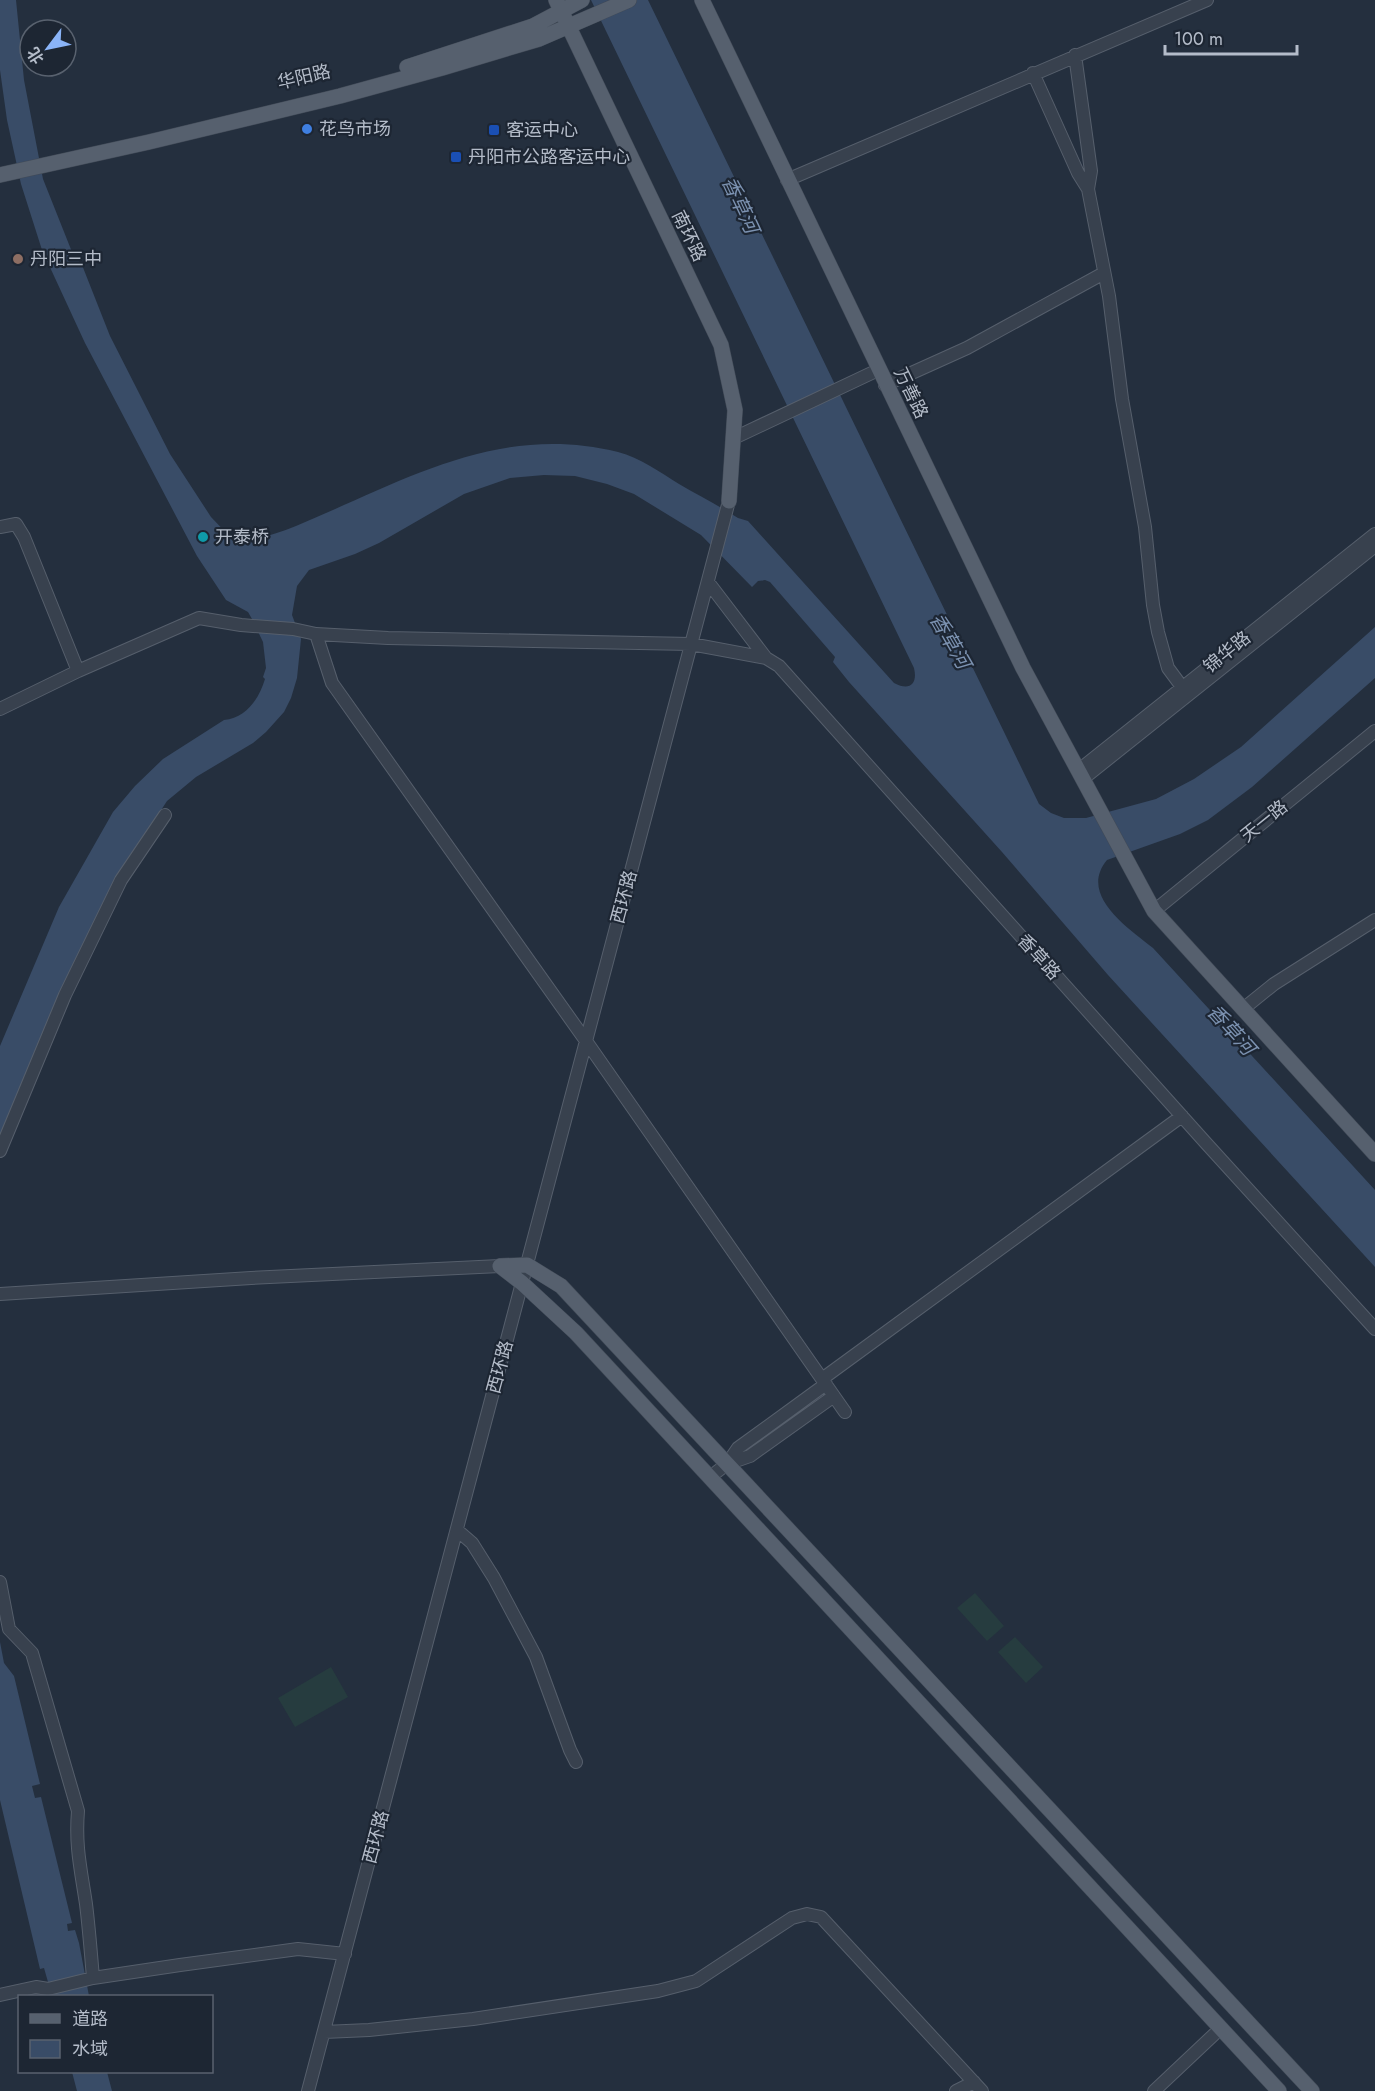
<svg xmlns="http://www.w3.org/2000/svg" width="1375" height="2091" font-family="Jost,'Noto Sans SC',sans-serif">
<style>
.green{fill:#263c3f}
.water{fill:#394c67}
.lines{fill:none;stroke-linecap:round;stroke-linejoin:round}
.minor-casing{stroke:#565f6c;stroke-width:14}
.major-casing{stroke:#414a57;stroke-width:16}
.minor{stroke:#38414e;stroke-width:12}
.major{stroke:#56606e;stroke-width:15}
.shop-dot{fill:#3f7fe0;stroke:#1d2633;stroke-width:2}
.transit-dot{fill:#1a4fb4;stroke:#1d2633;stroke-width:2}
.education-dot{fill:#8d6e63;stroke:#1d2633;stroke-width:2}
.culture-dot{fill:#0f9aa8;stroke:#1d2633;stroke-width:2}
.labels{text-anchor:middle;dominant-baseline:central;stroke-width:4.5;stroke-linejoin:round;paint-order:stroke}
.street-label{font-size:18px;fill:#b4bcc9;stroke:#1d2633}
.poi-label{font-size:18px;fill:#b4bcc9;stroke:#1d2633;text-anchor:start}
.water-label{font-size:20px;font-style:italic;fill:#7c92b1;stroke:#1d2633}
</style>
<rect width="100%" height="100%" fill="#242f3e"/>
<path class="green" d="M975,1593L1004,1626L987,1641L957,1608Z
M1015,1637L1043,1667L1026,1683L998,1652Z
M331,1667L348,1697L295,1727L278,1698Z"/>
<path class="water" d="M0,0H16L24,80L43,179L72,252L82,265L110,336L170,454L211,517L233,540L240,544C258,538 278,534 296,526C402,482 498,422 618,452C640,458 660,472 679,484C698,495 719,506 738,518L748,521L894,683C909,691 918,685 914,668L591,0H648L1039,804L1051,813L1064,818H1086L1156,799L1194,779L1241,747L1375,627V678L1252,787L1208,820L1180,834L1107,860C1078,895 1128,928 1153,948L1375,1190V1267L1108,975L1002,852L849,682L833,662L835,657L770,582L765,580L758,581L752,587L701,535L634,494L607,484L575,476L544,475L510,478L464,494L379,543L355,554L309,570L297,586L292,615L301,639L297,678L291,698L284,712L266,732L253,743L196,777L167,801L117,878L0,1140V1046L59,907L113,812L135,786L163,759L224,720C246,718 259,699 265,679L263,677L266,668L263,642L252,619L248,612L226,600L197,556L85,343L42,250L21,184L7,120L0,70Z
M0,1642L4,1663L14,1676L40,1784L32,1786L35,1798L41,1797L72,1923L67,1924L68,1931L75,1930L79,1943L89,1996H52L44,1968L40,1969L0,1800Z
M72,2072H107L112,2091H77Z"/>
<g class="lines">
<defs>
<path id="minor" d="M1075,55L1091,171L1088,189
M1033,73L1078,173L1088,189L1109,296L1122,399L1145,527L1153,605L1158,632L1168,668L1188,695
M787,180L1207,0
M885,385L967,348L1104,273
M734,438L878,370
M0,527L16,524L24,537L78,671
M708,582L766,658L779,666L1205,1142L1375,1329
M316,634L332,683L586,1041L845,1412
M0,709L78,671L199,618L241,625L293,629L316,634L388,638L691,644L766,658
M1079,770L1375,534
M1084,778L1375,546
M1154,911L1375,731
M1243,1009L1274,984L1375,920
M0,1151L65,995L121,880L165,815
M0,1294L251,1278L500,1266
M822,1379L1182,1116
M727,1464L750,1456L834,1396
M710,1477L727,1464L738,1448L826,1384
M457,1530L472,1543L494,1578L536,1657L570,1750L576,1762
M0,1582L9,1629L32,1653L78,1811C75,1846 81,1870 86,1904C89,1928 91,1954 93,1978
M0,1995L36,1987L48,1989L93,1978L180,1965L298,1949L345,1954
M324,2032L369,2030L473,2019L658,1991L696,1981L792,1918L807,1914L821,1917L982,2091
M308,2091L729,501
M956,2091L974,2082
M1154,2091L1221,2028"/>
<path id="major" d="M556,0L721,345L735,410L729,501
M702,0L1023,668L1154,911L1375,1154
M407,67L533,26L582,0
M0,175L149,142L340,96L442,68L539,39L629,0
M500,1266L527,1265L561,1286L1312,2091
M500,1266L522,1283L576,1333L1279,2091"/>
</defs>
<use href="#minor" class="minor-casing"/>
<use href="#major" class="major-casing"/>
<use href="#minor" class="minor"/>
<use href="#major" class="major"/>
</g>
<circle class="shop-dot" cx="307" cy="129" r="6"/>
<g class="transit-dot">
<rect x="488" y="124" width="12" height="12" rx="3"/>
<rect x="450" y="151" width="12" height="12" rx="3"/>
</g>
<circle class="education-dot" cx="18" cy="259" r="6"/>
<circle class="culture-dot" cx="203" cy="537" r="6"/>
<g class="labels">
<g class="street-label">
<text transform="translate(304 77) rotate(-13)">华阳路</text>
<text transform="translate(689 236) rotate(64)">南环路</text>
<text transform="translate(911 393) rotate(64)">万善路</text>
<text transform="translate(1227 652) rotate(-39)">锦华路</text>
<text transform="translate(1264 821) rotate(-39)">天一路</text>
<text transform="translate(624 897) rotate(-75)">西环路</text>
<text transform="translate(1039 957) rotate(48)">香草路</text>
<text transform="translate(500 1367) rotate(-75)">西环路</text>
<text transform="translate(376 1837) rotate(-75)">西环路</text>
</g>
<g class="poi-label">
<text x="319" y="129">花鸟市场</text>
<text x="506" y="130">客运中心</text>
<text x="468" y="157">丹阳市公路客运中心</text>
<text x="30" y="259">丹阳三中</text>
<text x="215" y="537">开泰桥</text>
</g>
<g class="water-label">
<text transform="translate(740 205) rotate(65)">香草河</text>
<text transform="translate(950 641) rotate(60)">香草河</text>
<text transform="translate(1231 1030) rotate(48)">香草河</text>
</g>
</g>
<rect x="18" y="1995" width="195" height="78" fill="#1d2633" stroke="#59626f" stroke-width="1.5"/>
<rect x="30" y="2014" width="30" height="9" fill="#56606e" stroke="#59626f" stroke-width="1.5"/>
<text x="72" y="2025" font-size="18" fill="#b4bcc9">道路</text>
<rect x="30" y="2040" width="30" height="18" fill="#394c67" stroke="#59626f" stroke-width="1.5"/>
<text x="72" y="2055" font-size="18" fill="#b4bcc9">水域</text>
<g transform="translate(48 48) rotate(238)"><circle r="28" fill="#1d2633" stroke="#59626f" stroke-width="1.5"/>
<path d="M0-4.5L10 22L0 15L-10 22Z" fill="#8ab4f8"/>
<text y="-9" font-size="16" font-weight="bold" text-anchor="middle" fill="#b4bcc9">北</text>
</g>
<path d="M1165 45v9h132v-9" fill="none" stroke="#b4bcc9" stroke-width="3"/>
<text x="1174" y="45" font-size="18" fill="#b4bcc9" stroke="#1d2633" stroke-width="4.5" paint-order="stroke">100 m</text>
</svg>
